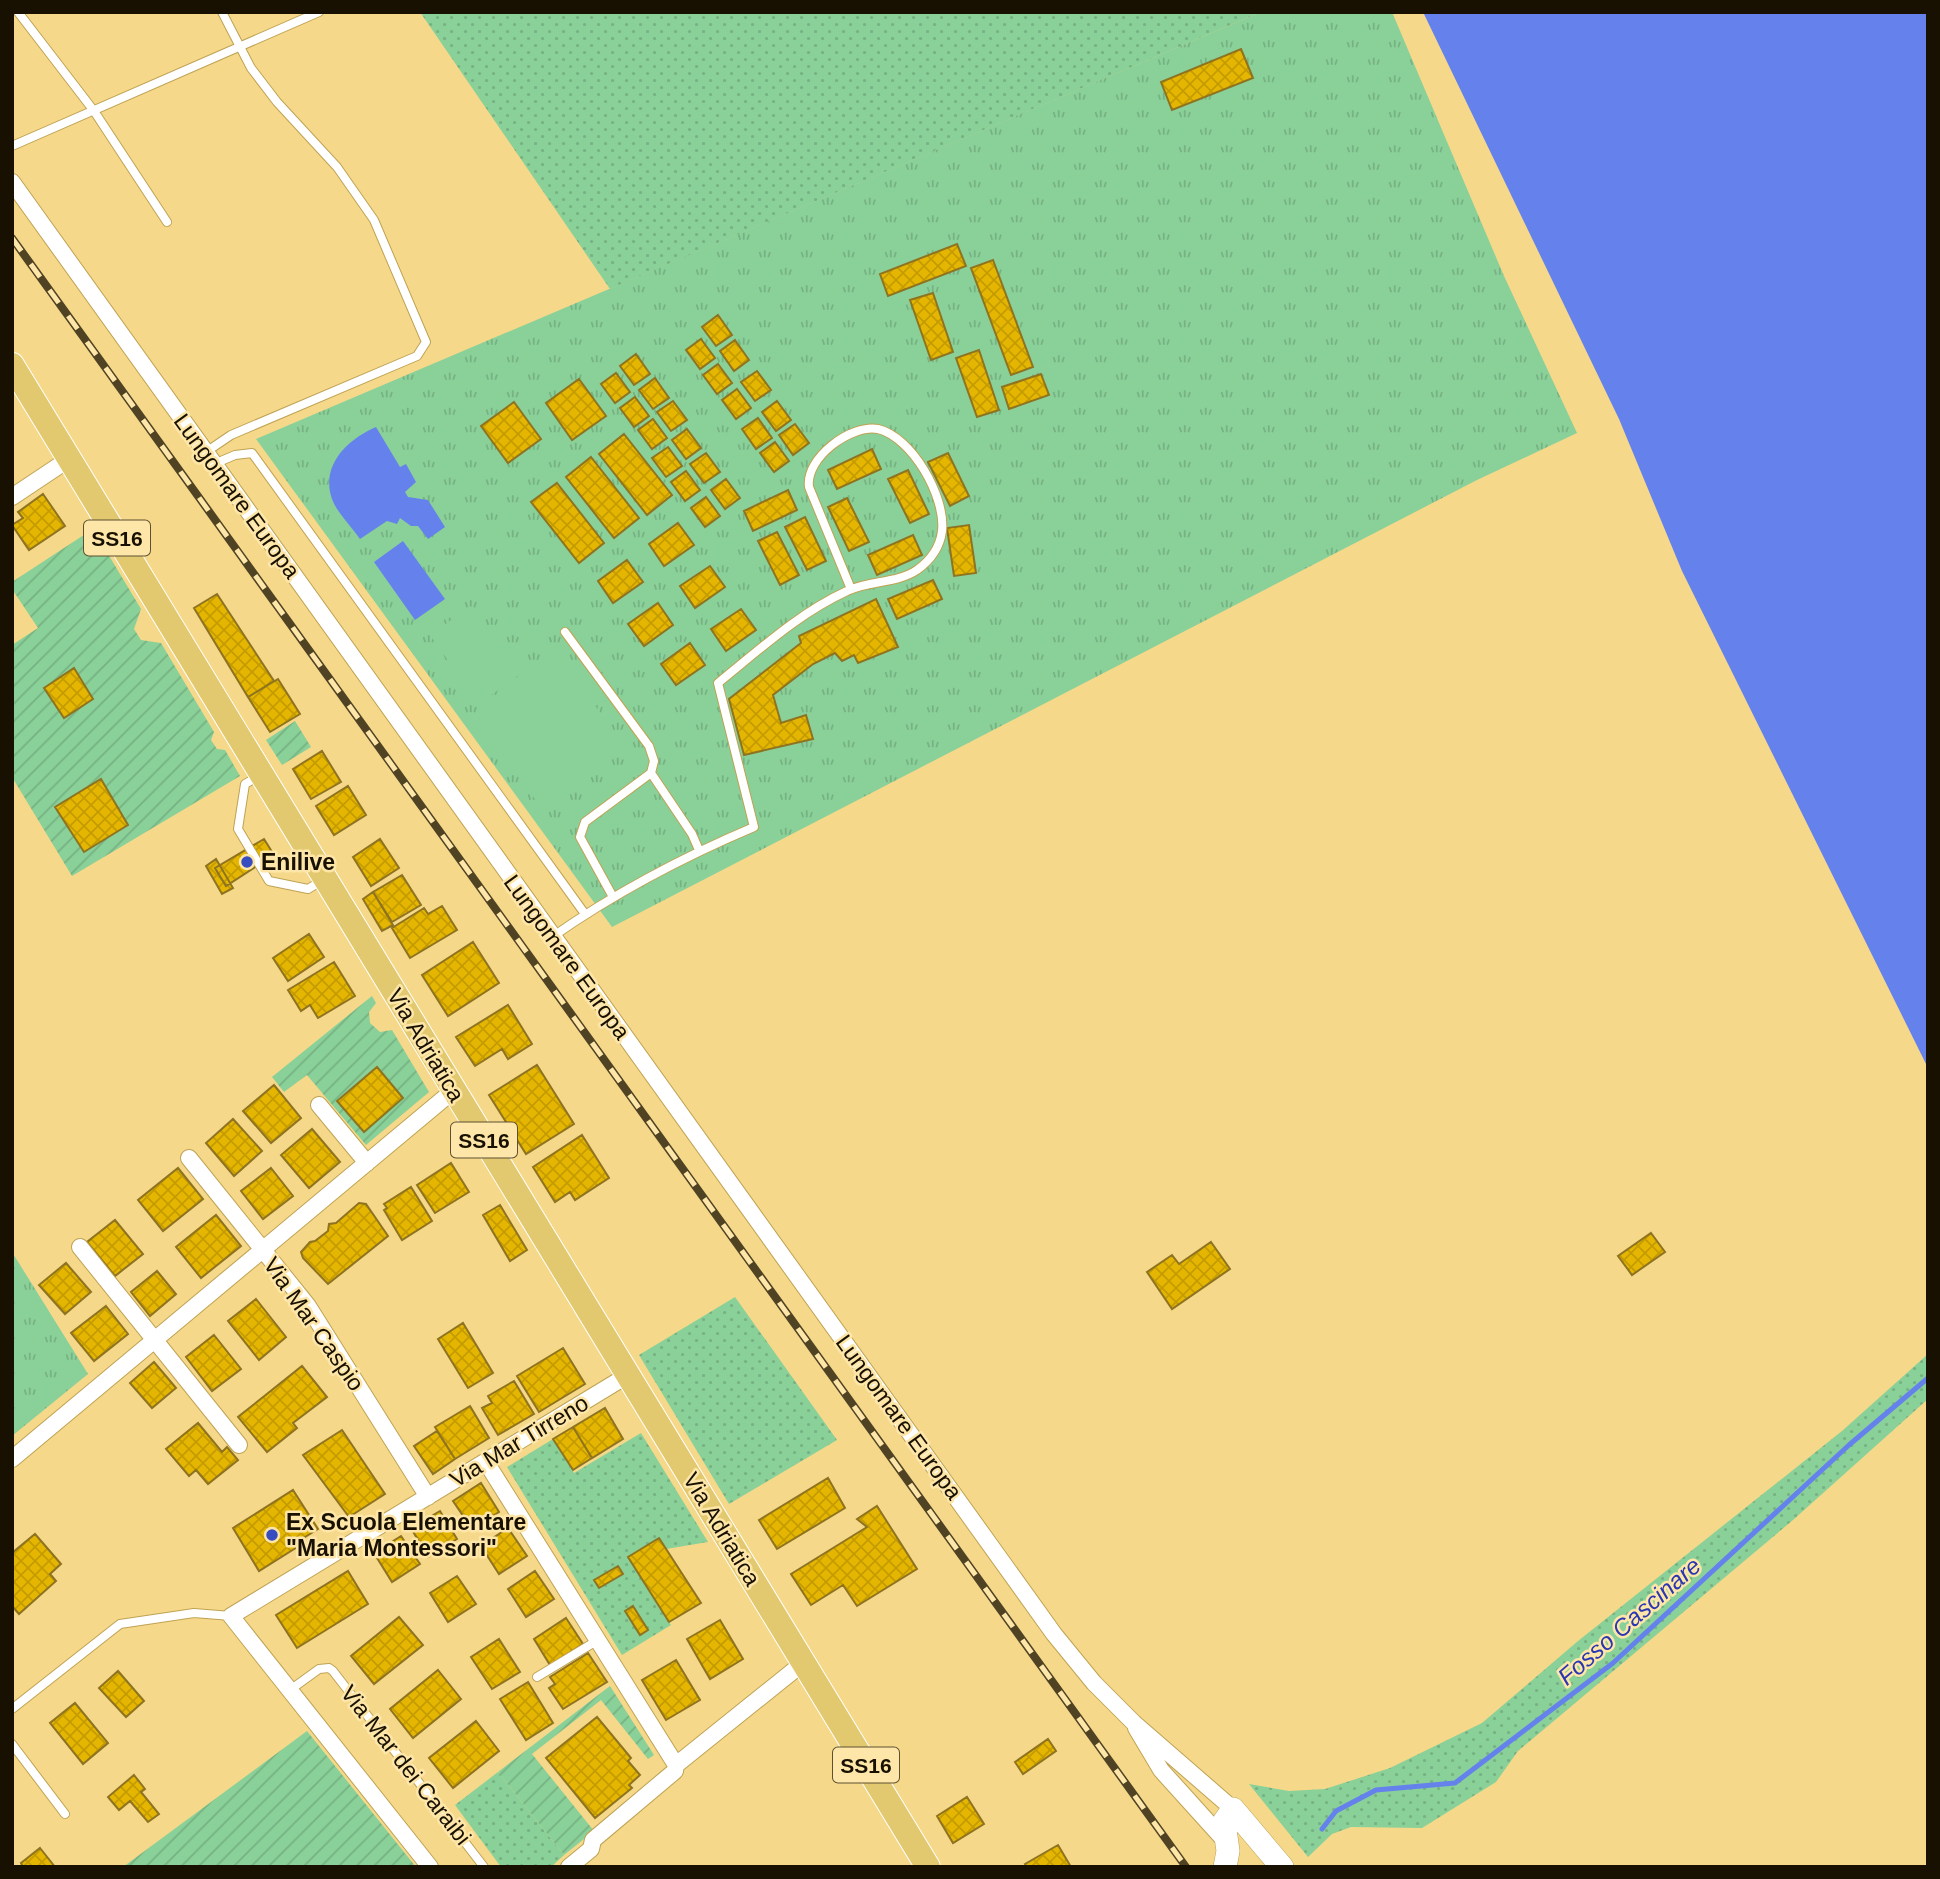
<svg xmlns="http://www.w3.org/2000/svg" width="1940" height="1879" font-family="Helvetica,sans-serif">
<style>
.grass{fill:url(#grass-dots)}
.park{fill:url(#park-tufts)}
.garden{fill:url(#garden-furrows);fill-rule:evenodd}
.pitch{fill:#8ad099}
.water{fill:#6582ec}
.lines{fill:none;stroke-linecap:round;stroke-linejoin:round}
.stream{stroke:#6582ec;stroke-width:5}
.building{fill:url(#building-cross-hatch);stroke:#8e7320;stroke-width:2}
.lane-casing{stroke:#bfa354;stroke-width:10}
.street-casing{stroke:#bfa354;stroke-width:18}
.secondary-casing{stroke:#bfa354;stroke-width:24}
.primary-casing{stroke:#fff;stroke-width:26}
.lane{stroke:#fff;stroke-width:8}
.street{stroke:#fff;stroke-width:16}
.secondary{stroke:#fff;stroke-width:23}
.primary{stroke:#e2c86e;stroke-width:24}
.rail-casing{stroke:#504323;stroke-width:8}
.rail{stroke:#fde6a8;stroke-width:5;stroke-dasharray:16;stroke-linecap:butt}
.poi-dot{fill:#384dc0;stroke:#fde6a8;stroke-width:2.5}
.labels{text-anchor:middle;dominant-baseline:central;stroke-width:5;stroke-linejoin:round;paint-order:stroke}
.shield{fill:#fde6a8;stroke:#5d5032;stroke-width:2}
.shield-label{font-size:21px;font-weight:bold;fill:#181000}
.street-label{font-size:23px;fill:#181000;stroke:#fde6a8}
.poi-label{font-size:23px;font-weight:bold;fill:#181000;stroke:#fde6a8;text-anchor:start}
.water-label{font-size:24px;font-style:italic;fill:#2937b3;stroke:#fde6a8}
</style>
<defs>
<pattern id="grass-dots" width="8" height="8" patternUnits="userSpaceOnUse" patternTransform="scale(1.75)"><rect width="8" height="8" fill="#8ad099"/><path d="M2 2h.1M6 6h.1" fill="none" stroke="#76b282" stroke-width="1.8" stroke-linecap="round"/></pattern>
<pattern id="park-tufts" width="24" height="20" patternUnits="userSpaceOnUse" patternTransform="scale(1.75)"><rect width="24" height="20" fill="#8ad099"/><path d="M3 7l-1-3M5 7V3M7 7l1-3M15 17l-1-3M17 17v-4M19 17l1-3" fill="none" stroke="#76b282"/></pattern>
<pattern id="garden-furrows" width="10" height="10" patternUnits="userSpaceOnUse" patternTransform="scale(1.75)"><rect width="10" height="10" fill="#8ad099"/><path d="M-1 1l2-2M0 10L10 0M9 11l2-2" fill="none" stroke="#76b282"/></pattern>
<pattern id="building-cross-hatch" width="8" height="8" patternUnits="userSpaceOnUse" patternTransform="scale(1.75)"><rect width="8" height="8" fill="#e5b601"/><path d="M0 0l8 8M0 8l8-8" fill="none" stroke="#c49b01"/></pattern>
</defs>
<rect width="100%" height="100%" fill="#f5d889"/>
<path class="grass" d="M420,12H1261L610,289Z
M735,1297L837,1440L729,1504L639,1355Z
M1928,1354V1399L1793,1520L1518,1751L1496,1782L1422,1828L1351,1827L1332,1834L1308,1857L1249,1784L1289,1791L1325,1789L1390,1768L1482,1723L1578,1641L1842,1431Z
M641,1433L708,1542L666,1549L659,1538L628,1557L671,1625L622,1655L507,1467L553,1439L574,1473Z
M498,1772L564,1855L551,1867H501L455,1805Z"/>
<path class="park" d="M1261,12H1392L1504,276L1577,433L1477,480L612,927L256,439Z
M12,1252L88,1374L12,1436Z"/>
<path class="garden" d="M93,529L141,609L134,629L141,640L161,643L214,732L211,740L217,749L225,750L240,776L72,876L12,777V645L38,628L12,589V582ZM74,668L93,698L64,717L44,688ZM55,807L128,825L84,852Z
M295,721L311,747L282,765L266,740Z
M372,996L376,1003L369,1012L370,1023L380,1032L392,1030L429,1092L366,1145L307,1075L284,1092L272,1077ZM377,1068L403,1098L364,1132L337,1101Z
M610,1686L654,1755L648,1759L601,1700L532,1754L594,1831L564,1855L498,1772Z
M307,1731L416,1867H123Z"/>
<path class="pitch" d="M471,606L520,674L479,704L430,635Z
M562,659L621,742L537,802L478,720Z"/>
<path class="water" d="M1423,12H1928V1068L1682,571L1619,419Z
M376,427L400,467L406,464L416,482L405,492L408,497L428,500L445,527L428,539L418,526H411L400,518L397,524L387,521L360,539C352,527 337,513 332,499C320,465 348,439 376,427Z
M403,541L445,599L415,620L374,562Z"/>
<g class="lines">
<path class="stream" d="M1322,1829L1336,1811L1376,1790L1455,1783L1613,1663L1849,1445L1928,1378"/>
</g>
<path class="building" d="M1241,49L1253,78L1172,110L1161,82Z
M957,244L966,266L888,296L880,274Z
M993,260L1033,367L1011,375L971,268Z
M933,293L953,352L931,360L910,300Z
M718,315L732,335L716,346L702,327Z
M701,339L715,358L700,369L686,350Z
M735,340L749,360L734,371L720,351Z
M979,350L999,410L977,417L956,358Z
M636,354L650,374L634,385L620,366Z
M718,364L732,383L717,394L703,375Z
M757,371L771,390L755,401L741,382Z
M616,373L630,392L615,403L601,384Z
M1041,374L1049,395L1009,409L1002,387Z
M655,378L669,398L653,409L639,390Z
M579,379L606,416L572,440L546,403Z
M737,389L751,408L736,419L722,400Z
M635,397L649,416L634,427L620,408Z
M673,401L687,420L671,431L657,412Z
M777,401L791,420L776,431L762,412Z
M514,402L541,439L508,463L481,426Z
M758,418L772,438L756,449L742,429Z
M653,419L667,438L652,449L638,430Z
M795,424L809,443L793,455L779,435Z
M687,429L701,448L686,459L672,440Z
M624,434L672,495L647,515L599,454Z
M775,442L789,461L774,472L760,453Z
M668,447L682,466L666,477L652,458Z
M872,449L881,469L837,489L828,470Z
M706,453L720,472L704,483L690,464Z
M948,453L969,496L950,506L928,462Z
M591,457L639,518L614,538L566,477Z
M908,470L929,514L910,523L888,479Z
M686,471L700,490L685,501L671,482Z
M726,479L740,498L725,509L711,490Z
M557,483L604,543L579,563L531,502Z
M788,490L797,510L753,531L744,511Z
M43,494L65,526L29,550L12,525L23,518L18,512Z
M706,497L720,516L705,527L691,508Z
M847,498L869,542L849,551L828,507Z
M805,517L826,561L807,570L785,527Z
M678,523L694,545L664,566L649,544Z
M969,525L976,573L954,576L947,528Z
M777,532L799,575L780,585L758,541Z
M913,535L922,555L877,575L868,555Z
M627,560L643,582L613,603L598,581Z
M710,566L725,587L695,608L680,586Z
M933,580L942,599L897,619L888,599Z
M217,594L274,681L248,697L194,608Z
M876,599L898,647L858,663L854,655L842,661L835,653L813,664L773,695L781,723L806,715L813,739L744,755L729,699L801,643L799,636Z
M658,603L673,625L644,646L628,624Z
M741,609L756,630L726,651L711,629Z
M690,643L705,665L676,685L661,664Z
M74,668L93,699L64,718L44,688Z
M278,679L300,714L270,732L248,697Z
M322,751L341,782L311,799L293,769Z
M101,779L128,825L84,852L55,807Z
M348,786L366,815L334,835L316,806Z
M264,839L274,855L226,886L215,868Z
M380,839L399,868L371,886L353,857Z
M216,859L233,888L222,894L206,866Z
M402,875L421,905L392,922L373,892Z
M373,892L393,925L382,931L363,899Z
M442,906L457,930L410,958L392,928L424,908L428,914Z
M309,934L324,957L288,981L273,958Z
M473,942L499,983L448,1016L422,975Z
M334,962L355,996L318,1018L310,1005L301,1011L288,990Z
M508,1005L532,1044L508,1059L502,1049L475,1066L456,1037Z
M537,1065L574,1124L526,1154L489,1095Z
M377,1067L403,1098L364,1132L337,1101Z
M274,1085L301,1118L271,1143L243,1111Z
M233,1119L262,1151L234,1176L206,1143Z
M312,1129L340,1162L309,1188L281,1155Z
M582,1135L609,1178L575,1200L570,1192L555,1202L533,1167Z
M451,1163L469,1192L435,1213L417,1185Z
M178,1168L203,1199L163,1231L138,1200Z
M271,1168L293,1196L263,1219L241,1191Z
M411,1187L432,1221L402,1240L384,1210L387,1208L384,1204Z
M359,1203L366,1204L388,1236L328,1284L303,1258L301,1252L310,1242L315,1241L328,1231L329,1224L336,1223Z
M500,1205L527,1250L510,1261L483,1215Z
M216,1215L241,1246L201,1278L176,1247Z
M115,1220L143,1254L115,1276L87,1242Z
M1651,1233L1665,1252L1632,1275L1618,1256Z
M1211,1242L1230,1269L1172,1309L1147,1272L1172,1255L1179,1264Z
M66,1263L91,1292L65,1314L39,1285Z
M157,1271L176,1294L150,1316L131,1292Z
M256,1299L286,1337L259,1360L228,1321Z
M106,1306L128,1334L94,1361L71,1333Z
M463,1323L493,1373L468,1388L438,1339Z
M214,1335L241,1369L212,1391L186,1357Z
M563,1348L585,1384L539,1412L517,1376Z
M154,1362L176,1388L152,1408L130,1383Z
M302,1366L327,1397L293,1423L297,1428L267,1452L238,1417Z
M514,1381L534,1414L498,1435L482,1408L492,1403L488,1396Z
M470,1406L489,1438L455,1459L435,1427Z
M605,1408L623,1439L592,1458L573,1427Z
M198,1423L222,1452L227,1447L238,1460L208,1484L196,1470L189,1476L166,1449Z
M573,1427L592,1458L573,1470L553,1439Z
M342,1430L385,1494L349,1517L303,1455Z
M437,1431L455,1459L433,1474L414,1446Z
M828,1478L845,1508L777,1549L759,1520Z
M481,1483L499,1512L472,1529L453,1501Z
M293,1490L318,1529L297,1542L299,1546L259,1571L233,1528Z
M877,1506L917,1569L857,1606L843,1585L811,1605L791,1574L867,1527L857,1519Z
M440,1511L457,1539L428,1557L411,1528Z
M508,1528L527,1556L499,1574L481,1546Z
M35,1534L61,1564L50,1574L56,1581L19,1614L12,1606V1553Z
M401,1536L420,1564L392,1582L374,1553Z
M659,1538L701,1603L669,1622L628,1557Z
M618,1566L623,1574L599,1588L594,1580Z
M348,1571L368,1604L297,1648L276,1615Z
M535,1571L554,1599L526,1617L508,1589Z
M457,1576L476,1604L448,1622L430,1593Z
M633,1606L648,1630L640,1635L625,1611Z
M399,1617L423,1645L374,1684L351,1656Z
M566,1618L583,1644L550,1665L534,1639Z
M720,1620L743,1659L710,1679L687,1639Z
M499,1639L520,1672L492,1689L471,1657Z
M588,1653L607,1682L563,1709L549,1688L555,1684L550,1677Z
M676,1660L700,1700L666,1720L642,1680Z
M438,1670L461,1699L413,1738L390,1709Z
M118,1671L144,1701L126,1717L99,1688Z
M528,1682L553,1723L526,1740L500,1699Z
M75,1703L108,1743L83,1764L50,1723Z
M597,1717L631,1758L628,1761L640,1775L629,1785L632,1788L595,1818L546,1758Z
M476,1721L499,1751L453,1788L429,1758Z
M1048,1739L1056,1751L1023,1774L1015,1762Z
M134,1775L145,1789L141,1792L159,1814L148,1822L130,1801L119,1810L108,1797Z
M967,1797L984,1824L953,1843L937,1816Z
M1058,1845L1071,1867H1027L1025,1864Z
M40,1848L55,1867H23L21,1863Z"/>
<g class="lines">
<defs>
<path id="lane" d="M18,12L94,111L167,222
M12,146L319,12
M206,452L231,435L417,356L426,342L374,220L337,167L277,102L251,68L222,12
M214,464L235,455L252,453L585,914
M565,632L649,746L654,761L651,773L585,822L580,837L613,897
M651,773L692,834L699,850
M259,776L245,784L238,829L269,881L308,889L323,880
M552,937C615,893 683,857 754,827L718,683C759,650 799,613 847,591C869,580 896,584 917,570C931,560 940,547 942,531C946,497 912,437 878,429C851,424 805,458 809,487L851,589
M537,1677L598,1640
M290,1690L319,1669L329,1668L333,1671L484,1867
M12,1709L120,1624L194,1613L231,1616
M12,1744L65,1814"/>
<path id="street" d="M12,182L1054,1634L1094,1683L1134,1723L1233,1809
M12,497L69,459
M319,1105L367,1163
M189,1158L308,1306L428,1497
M80,1247L239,1445
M12,1459L454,1090
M486,1462L676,1765L803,1663
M1136,1728L1161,1770L1226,1842
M430,1867L231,1616L628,1375
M569,1867L591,1849L593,1840L675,1771L676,1765"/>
<path id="secondary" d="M1225,1867L1228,1851L1224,1822L1233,1809L1282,1867"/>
<path id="primary" d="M12,365L928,1867"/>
</defs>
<use href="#lane" class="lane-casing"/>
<use href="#street" class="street-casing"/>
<use href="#secondary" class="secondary-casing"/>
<use href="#primary" class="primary-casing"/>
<use href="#lane" class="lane"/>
<use href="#street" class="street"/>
<use href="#secondary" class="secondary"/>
<use href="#primary" class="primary"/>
<defs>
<path id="rail" d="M12,238L1186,1867"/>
</defs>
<use href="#rail" class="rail-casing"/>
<use href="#rail" class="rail"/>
</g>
<g class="poi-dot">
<circle cx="247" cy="862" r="7"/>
<circle cx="272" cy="1535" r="7"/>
</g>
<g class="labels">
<g class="shield">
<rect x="84" y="520.5" width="66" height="35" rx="5"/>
<rect x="451" y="1122.5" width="66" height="35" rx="5"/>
<rect x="833" y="1747.5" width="66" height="35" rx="5"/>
</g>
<g class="shield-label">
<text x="117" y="538">SS16</text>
<text x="484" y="1140">SS16</text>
<text x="866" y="1765">SS16</text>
</g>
<g class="street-label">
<text transform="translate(237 496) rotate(54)">Lungomare Europa</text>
<text transform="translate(567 957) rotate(54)">Lungomare Europa</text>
<text transform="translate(426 1045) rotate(59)">Via Adriatica</text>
<text transform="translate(314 1324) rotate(55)">Via Mar Caspio</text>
<text transform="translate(899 1417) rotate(54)">Lungomare Europa</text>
<text transform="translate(519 1441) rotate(-31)">Via Mar Tirreno</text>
<text transform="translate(722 1529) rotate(59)">Via Adriatica</text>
<text transform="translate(406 1765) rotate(52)">Via Mar dei Caraibi</text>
</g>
<g class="poi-label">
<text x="261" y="862">Enilive</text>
<text x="286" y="1522">Ex Scuola Elementare<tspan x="286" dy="26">"Maria Montessori"</tspan></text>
</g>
<g class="water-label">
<text transform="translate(1629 1621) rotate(-41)">Fosso Cascinare</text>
</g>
</g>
<rect width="1940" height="1879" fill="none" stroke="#181000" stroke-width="28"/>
</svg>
